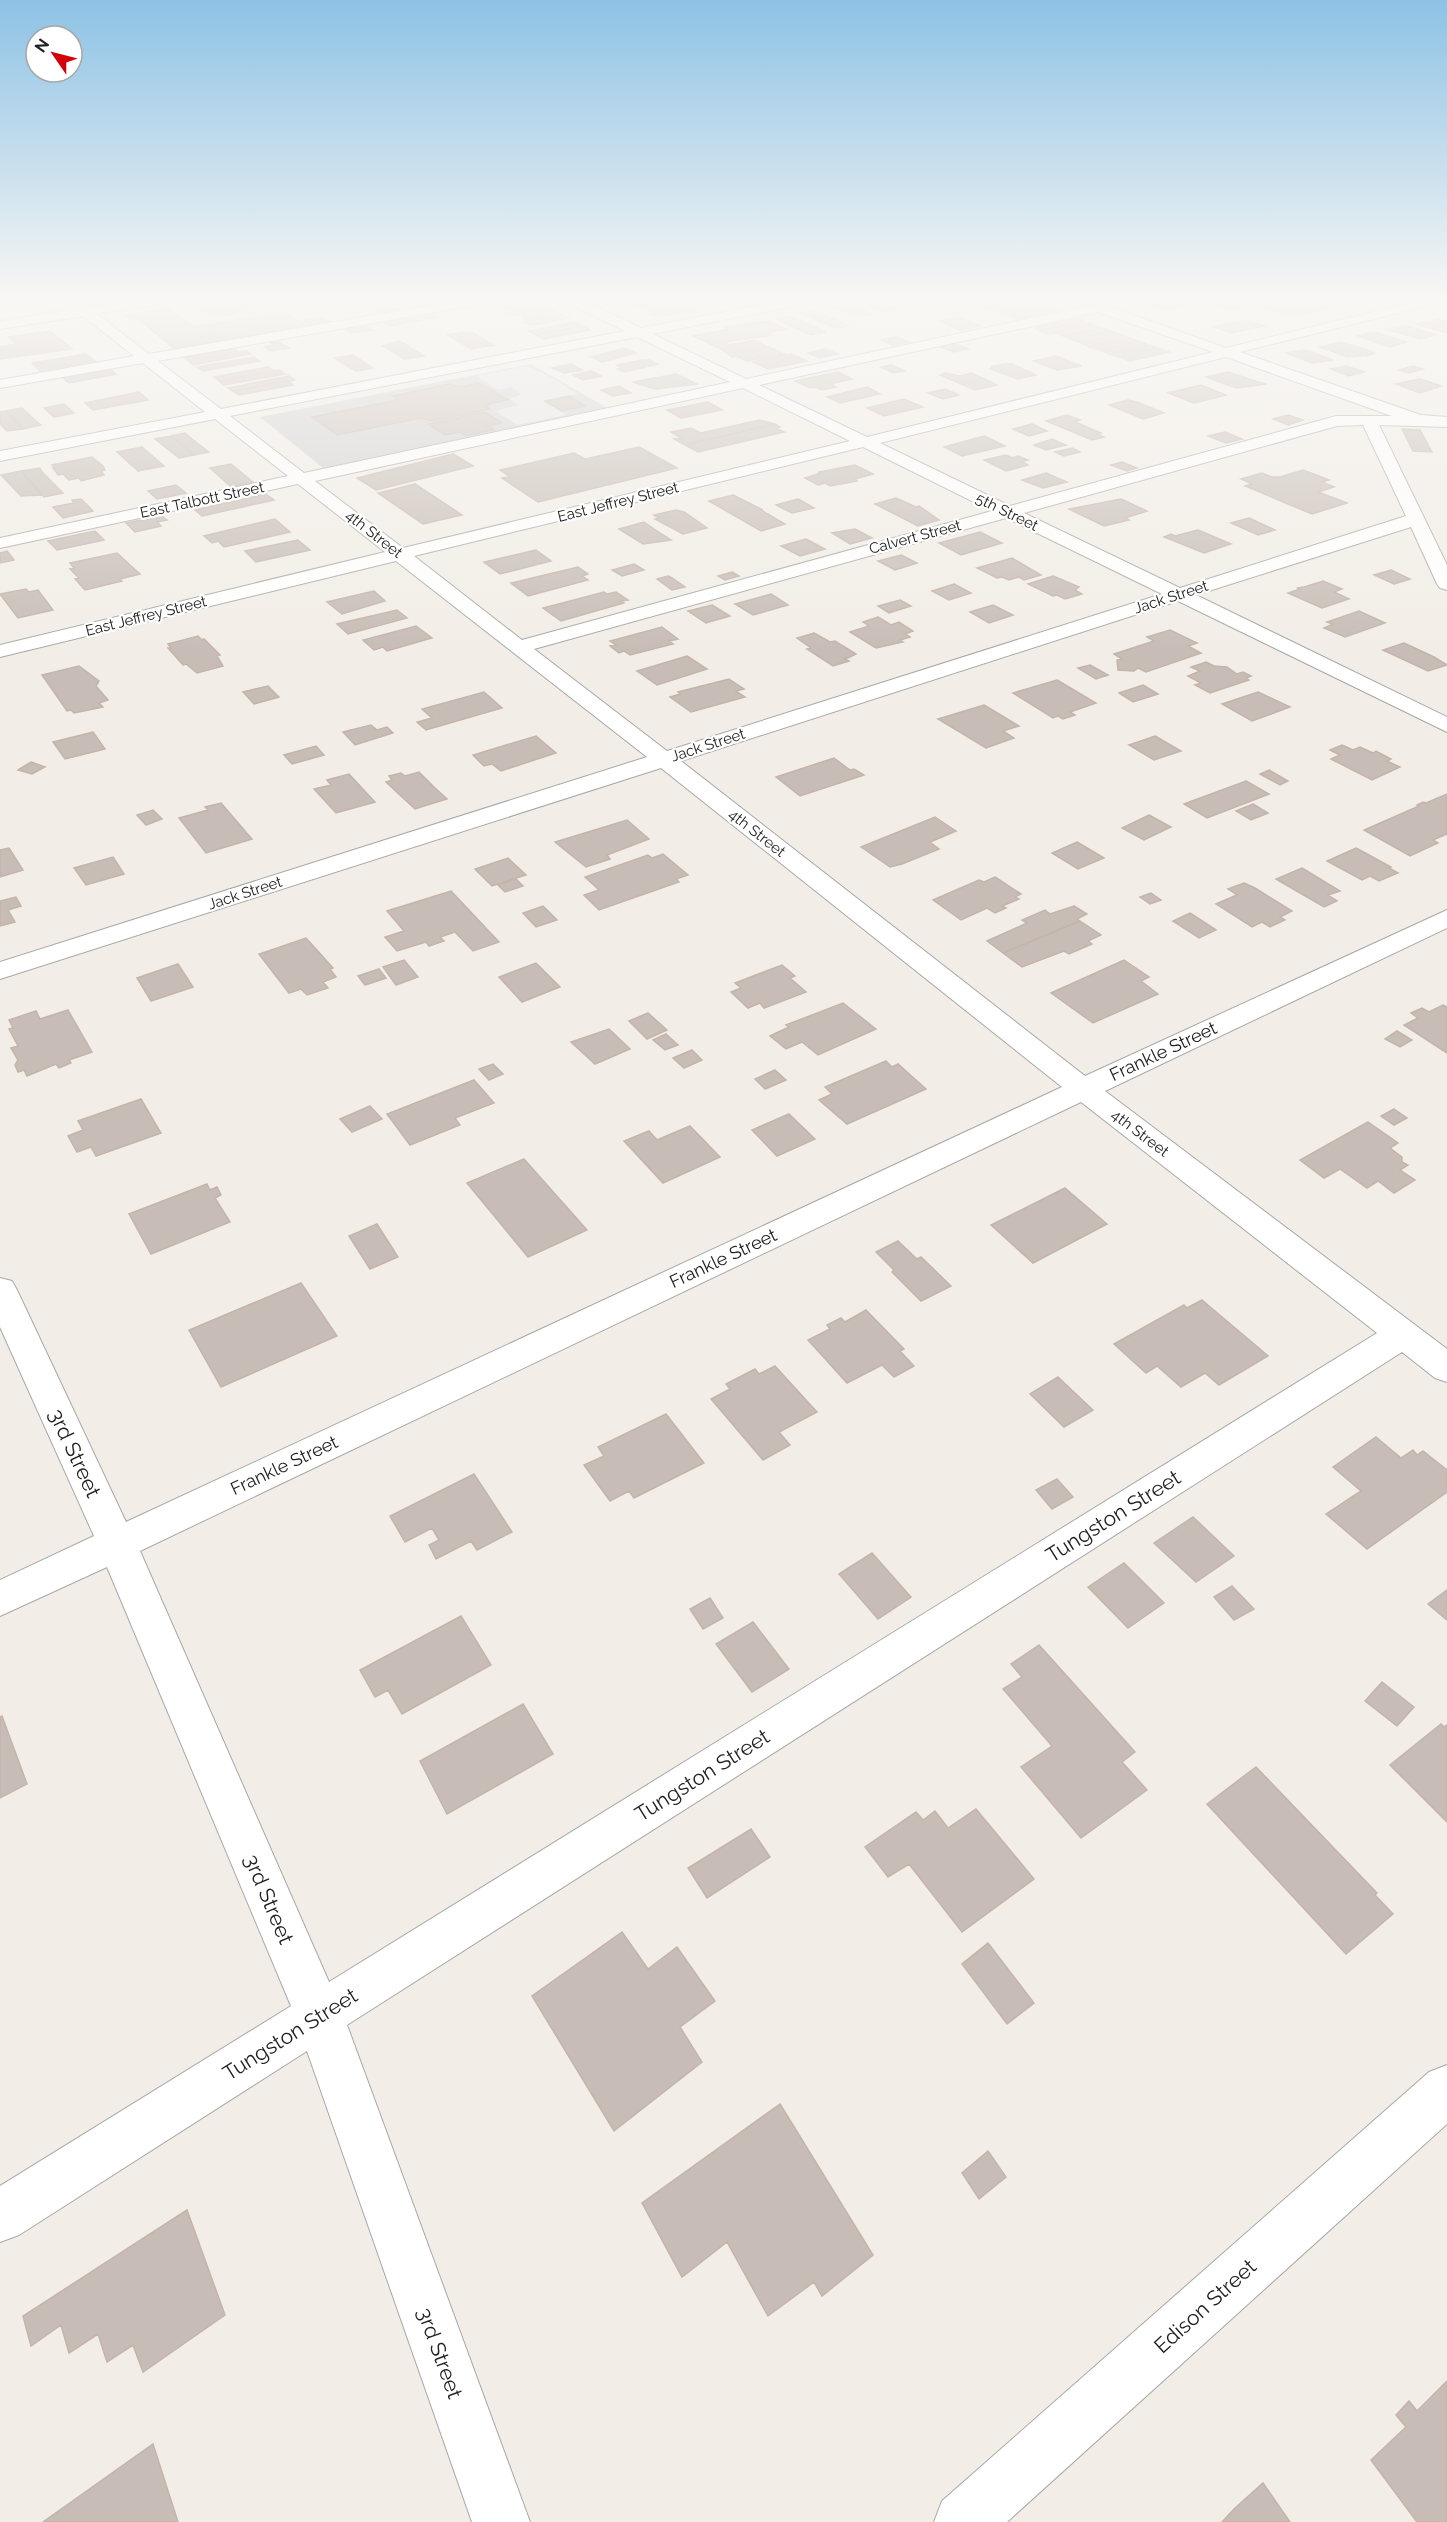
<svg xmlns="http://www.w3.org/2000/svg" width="1447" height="2522" font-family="Raleway,sans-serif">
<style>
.education{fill:#fffee3}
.religious{fill:#cfcfcf}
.parking{fill:#e5e5e5}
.building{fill:#c7bdb6;stroke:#c4b4a9;stroke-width:1.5}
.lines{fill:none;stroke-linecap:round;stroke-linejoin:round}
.minor-casing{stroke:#a8a8a8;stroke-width:2}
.minor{fill:#fff;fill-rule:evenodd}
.labels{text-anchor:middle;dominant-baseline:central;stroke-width:4.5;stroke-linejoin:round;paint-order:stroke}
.far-street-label{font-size:15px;fill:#212121;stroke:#fff}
.street-label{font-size:18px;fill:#212121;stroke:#fff}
.near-street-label{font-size:21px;fill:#212121;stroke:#fff}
</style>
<rect width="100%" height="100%" fill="#f2eee7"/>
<path class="education" d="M0,298H37L48,306L45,310L0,317Z"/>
<path class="religious" d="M531,364L609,409L323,468L260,417Z"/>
<path class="parking" d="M528,366L560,382L577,394L543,401L566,415L517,425L495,411L518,405L509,398L522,395L511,387L498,390L476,376Z"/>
<path class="building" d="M516,298H528L534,300L504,306L495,304L499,303L496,302Z
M621,298H652L654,299L632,303L615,299Z
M659,298L668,302L641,308L626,304Z
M888,298H907L923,304L911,307Z
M978,298H1001L974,303L966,300Z
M1001,298H1020L982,306L974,303Z
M1020,298L1029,302L991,309L982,306Z
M1307,298H1325L1344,303L1329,305Z
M1307,298L1329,305L1332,306L1323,309L1296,300Z
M1325,298H1344L1355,301L1351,300H1349L1352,301L1344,303Z
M238,299L248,306L242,307L248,308L247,310L219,317L211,311L205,313L196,306Z
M872,299L878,301L898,309L885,312L860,302Z
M1170,299L1192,304L1164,310L1148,305Z
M1296,300L1318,307L1316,308L1322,310L1313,312L1284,303Z
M1227,301L1245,307L1231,310L1213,304Z
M528,302L543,305L512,310L501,308Z
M1029,302L1037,304L999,312L991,309Z
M681,303L689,307L655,313L648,309Z
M1284,303L1313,312L1304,314L1274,305Z
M1037,304L1046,308L1008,315L999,312Z
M541,305L551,309L515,315L509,313Z
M846,305L867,312L871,314L859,317L834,307Z
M1274,305L1296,312L1302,315L1293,317L1262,308Z
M391,306L399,310L381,313L373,309Z
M689,307L697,310L658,317L650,314Z
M168,308L195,327L202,326L224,341L175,349L138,319L132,320L126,316Z
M1046,308L1056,311L1018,319L1008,315Z
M545,310H554L560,314L529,319L522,318L526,317L521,315Z
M813,311L818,312L848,326L835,328L800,313Z
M284,312L307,326L224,341L202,326Z
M430,313L438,317L390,326L383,321Z
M554,315H562L569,318L539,324L531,325L525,322Z
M790,316L822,330L825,332L811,335L776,319Z
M322,317L330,322L311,326L302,321Z
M959,317L967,321L980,326L960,330L940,321Z
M1074,318L1084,321L1042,330L1035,328Z
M1438,319L1447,322V328L1430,322Z
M1246,320L1265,326L1231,333L1214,327Z
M768,321L786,329L767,333L772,335L723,342L730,345L754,340L784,354L747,361L736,356L732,357L719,348L693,336L729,329L724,327Z
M1084,321L1092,324L1047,334L1039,331Z
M575,322L583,326L536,335L529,331Z
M1426,322L1447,328V333L1417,324Z
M1092,324L1102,328L1063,336L1055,333L1047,334Z
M364,325L372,330L352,333L344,328Z
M1404,325L1436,335L1420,339L1387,329Z
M583,326L590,330L544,339L536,335Z
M1102,328L1111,331L1072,340L1063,336Z
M50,331L72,349L0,359V347L16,344L9,337Z
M1111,331L1120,334L1081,343L1072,340Z
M465,332L473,333L494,345L471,349L448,335Z
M1375,332L1407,342L1390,347L1358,336Z
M1120,334L1130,338L1090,347L1081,343Z
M896,337L909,342L893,345L881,340Z
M1130,338L1139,341L1100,350L1090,347Z
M399,341L403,343L424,356L404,359L383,346Z
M1139,341L1149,345L1109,354L1100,350Z
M278,342L289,348L270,351L265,347L274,345L271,343Z
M1341,342L1372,351L1369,352L1375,353L1366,356L1331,344Z
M955,344L968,349L954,352L940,347Z
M1149,345L1158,348L1119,357L1109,354Z
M1329,345L1335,346L1363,356L1347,357L1320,347Z
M234,348L238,352L246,351L189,361L183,357Z
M624,348L636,353L602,362L592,357Z
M1158,348L1169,352L1130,361L1119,357Z
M825,349L838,354L820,358L808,353Z
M1302,350L1309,351L1333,360L1312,363L1286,353Z
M246,351L251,354L193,365L189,361Z
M86,354L95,361L40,371L32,363Z
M791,354L807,361L768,369L753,362Z
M353,355L373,368L356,371L334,358Z
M1056,356L1079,365L1082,366L1057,370L1034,361Z
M254,357L260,361L203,371L197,367Z
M642,360H649L658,364L624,372L618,369L623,368L617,365Z
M571,364L582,370L564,373L552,368Z
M1004,364H1012L1036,375L1018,379L990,369L995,368L991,367Z
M892,365L905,371L894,373L881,367Z
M1346,366L1364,372L1349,376L1331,369Z
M1413,366L1423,369L1409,373L1399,370Z
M269,367L274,371L219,381L214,377Z
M110,369L116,374L69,383L62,377Z
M280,370L285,374L224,385L219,381Z
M591,371L601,376L583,380L573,375Z
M838,372L852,379L830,384L836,387L822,390L816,387L810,388L795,381Z
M1228,372L1258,382L1267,384L1236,388L1206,377Z
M945,373L960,376L972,373L997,385L975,390L940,375Z
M676,374L697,384L655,389L633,382Z
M289,376L295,380L233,391L228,388Z
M1419,379L1427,381L1441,386L1420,393L1396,384Z
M295,380L288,381L293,385L239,395L233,391Z
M479,383L508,400L488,404L486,407L490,409L432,421L421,418L337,435L312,417L393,401L397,398L393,396L449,384L460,387Z
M1201,385L1226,395L1194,403L1168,393Z
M619,386L631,393L613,396L601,390Z
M867,387L880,394L840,403L827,397Z
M945,389L959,395L943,399L928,393Z
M139,392L148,400L93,410L85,403Z
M569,396L585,406L562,411L545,401Z
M904,399L923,407L884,416L867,408Z
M1128,400L1137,402L1164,413L1143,419L1109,405Z
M708,402L722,410L681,418L667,410Z
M64,404L74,413L54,417L44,408Z
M22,408L37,422L41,425L23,429L6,411Z
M6,411L23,429L7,431L0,424V412Z
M485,412L502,423L488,426L494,430L465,436L460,432L445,435L428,424Z
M1067,415L1080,420L1075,422L1101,433L1097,434L1104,437L1092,440L1046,421Z
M1288,415L1303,420L1288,425L1273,419Z
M760,420L775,424L685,445L674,439L681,438L671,432L691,428L701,433Z
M775,424L780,427L776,428L784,432L698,452L685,445Z
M1032,424L1047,431L1029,436L1013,429Z
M1402,429L1420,430L1432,452L1413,451Z
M1225,432L1242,439L1226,443L1208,436Z
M185,433L197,443L209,452L194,455L171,436Z
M171,436L194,455L179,458L155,439Z
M984,436L1005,446L962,456L944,447Z
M1052,439L1066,445L1046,450L1034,445Z
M142,447L164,466L138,471L117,452Z
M639,447L677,468L538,502L502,478L510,477L500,470L574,453L585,459Z
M1072,448L1080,452L1064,456L1055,452Z
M453,454L473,466L376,490L357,478Z
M1006,455L1012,458L1018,456L1028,460L1022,462L1028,465L1006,471L984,460Z
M92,457L103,466L105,470L101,471L104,475L81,481L79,478L69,480L63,474L58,475L53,468H55L52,465Z
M1122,462L1137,468L1127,471L1111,465Z
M231,464L253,482L231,487L210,468Z
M855,465L873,474L855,479L857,481L830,486L825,483L818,485L805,478L821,473L819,472Z
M40,468L42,472L63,493L44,497L21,471Z
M1303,470L1329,480L1322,482L1334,487L1318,492L1347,503L1312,514L1245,486L1252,484L1241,479L1262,473L1272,477H1280Z
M21,471L42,495L21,496L1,475Z
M1046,473L1067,482L1043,488L1022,480Z
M415,484L462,515L423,524L378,493Z
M176,485L186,493L157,499L148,491Z
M266,494L274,500L202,516L195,510Z
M733,495L763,510H761L785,524L761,531L709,501Z
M896,498L916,507L919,506L939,520L918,526L875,504Z
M81,499L93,511L63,518L53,507L74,503L72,500Z
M798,499L814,508L792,513L776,505Z
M1121,499L1147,511L1125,518L1129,520L1104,526L1069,509Z
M676,510L684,512L707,528L683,534L655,519L659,518L654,515Z
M162,516L167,520L157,522L161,526L135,532L126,523Z
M1249,518L1275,530L1258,535L1231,523Z
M275,519L290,532L224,547L218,541L212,543L204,536Z
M644,522L663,535L671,540L643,544L619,529Z
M855,529L872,538L850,544L832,533Z
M1198,530L1231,544L1204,553L1164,537L1171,534L1175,536Z
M95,531L104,540L57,550L48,541Z
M980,532L1002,543L961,555L939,543Z
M806,539L825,549L800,556L781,546Z
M298,540L310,550L256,562L245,551Z
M536,550L551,561L500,574L484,562Z
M7,551L14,560L0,563V553Z
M117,553L140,574L120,579L122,581L85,590L75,579L79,578L70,569L74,568L70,563Z
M901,555L917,563L895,570L878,561Z
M1012,558L1041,575L1024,580L1019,577L1009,580L1002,577L997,578L977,568Z
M634,564L644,570L622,576L612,570Z
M578,567L588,574L582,576L588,580L528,596L511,583Z
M1391,570L1410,579L1394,584L1374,575Z
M732,572L739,576L725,580L718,576Z
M668,576L672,578L685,587L672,590L657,579Z
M1053,576L1079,587L1075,590L1082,594L1065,599L1057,595L1053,596L1028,584Z
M1323,581L1342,589L1334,592L1349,599L1322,608L1288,593L1300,589L1297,588L1304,587Z
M954,584L971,593L949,600L932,591Z
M26,589L29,592L38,590L53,610L18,618L0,594Z
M374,591L385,601L342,614L327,602Z
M604,592L607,594L616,592L628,600L621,601L624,603L561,621L543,608Z
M771,594L788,605L753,615L735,604Z
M900,600L911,606L889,613L878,606Z
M712,605L730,616L706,623L688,611Z
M993,605L1013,615L989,623L970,612Z
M397,610L407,618L348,634L337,624Z
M1359,611L1385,623L1345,637L1324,628L1333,624L1327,622Z
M878,617L891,625L899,622L913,631L905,634L910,637L900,640L903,642L876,648L850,632L869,626L863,622Z
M416,626L432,638L387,651L383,647L374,650L363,640Z
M662,627L678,639L669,641L673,644L630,655L624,651L619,653L610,646L616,645L610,641Z
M1170,630L1197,643L1188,646L1201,653L1146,672L1138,668L1134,671L1118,670L1117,660L1122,659L1114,654L1154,641L1147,637Z
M814,633L830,642L835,641L856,654L848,658H843L849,661L833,666L807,649L811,648L797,638Z
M198,636L202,640L204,639L220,655L217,656L223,666L197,673L186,664L183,665L168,648H171L168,644Z
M1404,643L1434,657L1447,665L1428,671L1383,650Z
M687,656L707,669L657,685L637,671Z
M1206,662L1214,666L1227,667L1237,674L1243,672L1251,676L1246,678L1249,680L1210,693L1195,685L1201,683L1188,676L1200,671L1191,667Z
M1090,665L1108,675L1096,679L1078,668Z
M79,666L99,681L96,686L108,700L99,703L103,707L74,713L71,710L67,711L42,675Z
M729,679L744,689L736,691L745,697L691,712L670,697L680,694L678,692Z
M1057,680L1096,703L1070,712L1075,715L1063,719L1058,716L1053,718L1013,693Z
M1143,685L1158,694L1133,702L1119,693Z
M268,686L279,697L254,704L243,692Z
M484,692L502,708L426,730L417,722L432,718L422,709Z
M1258,692L1290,707L1252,721L1222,704Z
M984,705L1019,726L1003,731L1014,738L986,748L938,719Z
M371,725L377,730L387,727L393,733L355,745L343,732Z
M93,732L105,749L65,759L53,742Z
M536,736L556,753L501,771L492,764L484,766L473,755Z
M1155,736L1181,751L1154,760L1129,745Z
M1342,745L1353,750L1360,747L1373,753L1376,751L1391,759L1387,761L1400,767L1372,780L1331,759L1340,755L1330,750Z
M316,746L324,755L292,764L284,755Z
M834,758L850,770L854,769L864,775L800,796L776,777Z
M31,762L45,767L32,774L18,770Z
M1269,770L1288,781L1280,785L1260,774Z
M419,772L434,787L447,799L415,809L386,782L392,780L389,776L401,773L405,776Z
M349,774L375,802L336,813L314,789L331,785L327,780Z
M1246,781L1269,794L1207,818L1184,804Z
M1447,794V834L1433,840L1438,843L1410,856L1364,830L1419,806L1417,805L1423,802L1426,803Z
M221,803L252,839L206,853L179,818L208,810L205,807Z
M1253,804L1268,813L1251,820L1236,811Z
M153,810L162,819L146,825L137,815Z
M1149,815L1171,827L1144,840L1122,828Z
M935,817L956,831L930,842L939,849L902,864L890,867L861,847Z
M627,820L649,839L607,855L610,859L586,867L555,842Z
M1077,842L1104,858L1078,869L1052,853Z
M9,848L23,870L0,877V850Z
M1356,848L1391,867L1389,868L1398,873L1379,881L1370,876L1362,880L1327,861Z
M663,854L688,875L676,879L679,882L599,910L584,895L599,890L585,877L648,855L652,858Z
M113,857L124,874L86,885L74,868Z
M508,858L526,875L492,886L475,869Z
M1302,868L1340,891L1328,895L1337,901L1324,907L1276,879Z
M995,877L1021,894L1015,897L1019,899L1002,906L1006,908L995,913L987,908L961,920L933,900L979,880L984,882Z
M516,879L523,886L505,892L498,885Z
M1244,883L1255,888L1292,911L1280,917L1285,920L1270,927L1262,922L1252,927L1216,904L1237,895L1228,889Z
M451,891L499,942L473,951L455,932L440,937L444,941L429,946L426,942L397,951L385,937L404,931L387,911Z
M1151,893L1161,900L1150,904L1140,897Z
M16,897L21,906L8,910L15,922L0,926V901Z
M543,906L557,920L536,927L523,913Z
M1074,906L1087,914L1077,919L1080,921L1003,953L987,941L1027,923L1022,920L1045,910L1050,914Z
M1190,913L1216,930L1199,938L1173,921Z
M1080,921L1101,935L1088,941L1092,944L1069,954L1064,951L1022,967L1003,953Z
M306,938L333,968L330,969L336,977L323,982L328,988L307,995L301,989L289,993L259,954Z
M404,960L418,977L396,985L383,967Z
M1124,960L1149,977L1141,981L1158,994L1093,1023L1051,993Z
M536,963L560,987L522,1002L499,977Z
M178,964L193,987L151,1001L137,978Z
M782,965L795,976L790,978L806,992L764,1008L760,1003L748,1008L731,992L741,988L735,983Z
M379,969L386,978L365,985L358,976Z
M843,1003L876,1029L818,1055L802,1042L786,1049L770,1036L789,1027L786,1025Z
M1443,1005L1447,1007V1053L1404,1025L1418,1018L1411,1013L1422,1008L1429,1012Z
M68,1010L92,1052L69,1060L71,1063L59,1068L56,1064L27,1076L24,1070L18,1072L15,1065L18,1060L11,1048L18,1046L9,1029L13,1028L9,1020L36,1011L40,1019Z
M648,1013L667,1030L647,1039L629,1021Z
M609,1029L630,1049L595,1064L571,1042Z
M1397,1031L1412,1040L1400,1047L1385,1039Z
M666,1034L678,1045L665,1050L653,1040Z
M692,1050L702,1060L684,1068L673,1058Z
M886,1061L892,1067L898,1064L926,1089L847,1124L819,1100L832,1094L825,1087Z
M493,1064L503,1074L489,1080L479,1069Z
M775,1070L786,1080L765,1089L755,1079Z
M474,1080L494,1103L455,1118L460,1125L410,1145L387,1114Z
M141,1099L161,1133L96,1156L91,1147L77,1152L68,1136L83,1130L78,1121Z
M370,1106L382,1119L352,1132L340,1119Z
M1394,1109L1407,1118L1394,1125L1381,1116Z
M789,1114L815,1139L777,1156L752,1130Z
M1368,1122L1398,1143L1390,1148L1402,1157V1162L1408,1165L1400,1170L1415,1180L1394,1193L1378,1181L1367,1188L1340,1169L1324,1178L1300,1160Z
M690,1126L720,1157L663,1183L624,1141L649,1131L657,1140Z
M524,1159L587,1230L528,1257L467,1183Z
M207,1184L210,1190L217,1187L221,1195L215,1198L230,1222L151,1254L129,1214Z
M1065,1188L1107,1224L1033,1263L991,1225Z
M377,1224L398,1257L370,1269L349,1236Z
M898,1241L917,1259L921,1257L951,1286L921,1301L892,1272L894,1270L876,1252Z
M301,1283L337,1336L221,1387L189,1330Z
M1202,1300L1268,1356L1219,1385L1205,1373L1181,1387L1157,1366L1146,1373L1114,1344L1184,1305L1187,1308Z
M866,1310L904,1349L900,1351L914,1366L894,1377L882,1365L847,1383L808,1340L830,1329L827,1325L841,1318L845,1322Z
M775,1366L817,1412L779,1432L790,1445L763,1460L711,1399L730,1389L726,1384L755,1369L759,1374Z
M1058,1377L1093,1410L1064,1427L1030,1394Z
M666,1414L704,1463L634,1498L629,1491L610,1501L584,1465L604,1456L598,1447Z
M1376,1437L1401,1458L1413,1450L1417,1455L1423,1451L1447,1470V1492L1367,1549L1326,1514L1361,1491L1333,1467Z
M474,1474L512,1532L477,1550L471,1541L436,1559L429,1545L439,1540L432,1528L405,1542L390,1516Z
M1057,1479L1073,1497L1052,1509L1036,1490Z
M1193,1517L1234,1556L1196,1582L1154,1543Z
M872,1553L911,1597L878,1619L839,1574Z
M1124,1563L1164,1603L1128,1628L1088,1587Z
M1232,1586L1254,1609L1234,1620L1214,1597Z
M1447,1590V1620L1428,1604Z
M710,1598L723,1618L703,1629L690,1609Z
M461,1616L491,1665L402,1714L388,1690L375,1697L360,1670Z
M753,1622L789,1669L752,1692L716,1644Z
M1039,1645L1135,1752L1122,1762L1147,1790L1081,1838L1021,1767L1052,1746L1003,1689L1022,1677L1011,1664Z
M1382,1682L1414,1707L1397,1726L1365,1701Z
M523,1704L553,1754L447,1814L420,1761Z
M2,1716L27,1784L0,1798V1717Z
M1441,1724L1444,1727L1447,1725V1822L1390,1765Z
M1256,1767L1377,1893L1375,1895L1393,1914L1346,1954L1207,1804Z
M976,1809L1034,1879L962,1932L909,1864L888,1877L865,1847L916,1812L923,1820L935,1811L948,1828Z
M751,1829L770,1857L707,1898L688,1868Z
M622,1932L648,1969L677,1947L715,2001L680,2027L702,2062L614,2131L532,1996Z
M988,1943L1034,2003L1007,2024L962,1964Z
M780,2104L873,2255L822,2296L814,2282L768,2316L727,2242L682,2277L642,2203Z
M988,2151L1006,2177L979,2199L962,2173Z
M187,2210L225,2315L143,2372L133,2345L107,2362L98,2334L69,2353L61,2325L31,2346L23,2316Z
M1447,2381V2522H1417L1371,2460L1406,2427L1396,2415L1409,2401L1417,2411Z
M153,2444L178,2522H43Z
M1263,2483L1290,2522H1222L1234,2509Z"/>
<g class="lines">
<defs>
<path id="minor" d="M62,298H76L88,307L146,298H174L168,302L97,314L149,354L473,298H500L493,302L158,361L221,409L625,331L564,301L563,298H579L641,328L797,298H821L815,302L653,334L746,379L1126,298H1150L1148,301L1114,308L1226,348L1430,298H1447V301L1240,352L1421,415L1447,417V427L1379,425L1447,565V590L1440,588L1437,584L1411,527L1196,595L1447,717V732L1178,601L681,761L1085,1076L1447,910V928L1105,1091L1447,1349V1382L1435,1378L1402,1352L347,2025L530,2522H472L307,2051L19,2235L0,2242V2186L291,2006L107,1567L0,1616V1580L94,1536L0,1327V1278L12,1281L17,1290L126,1522L1062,1087L661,768L0,979V962L647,757L396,561L0,657V645L385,552L298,484L0,548V538L288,476L215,419L0,461V451L205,412L143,363L0,388V380L134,356L83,316L0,329V321L74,309ZM1098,312L1213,352L867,437L759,385ZM637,337L730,382L304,473L230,416ZM1226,357L1392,416H1336L1010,506L880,443ZM743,388L850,441L403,548L315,481ZM1363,425L1406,516L1180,588L1024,513L1337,426ZM863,447L992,511L522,640L414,556ZM1006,518L1162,594L667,751L534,649ZM1081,1102L1377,1333L329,1982L140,1551Z
M1447,2065V2124L1007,2522H934L942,2501L1429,2072Z"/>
</defs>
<use href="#minor" class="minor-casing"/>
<use href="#minor" class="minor"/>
</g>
<linearGradient id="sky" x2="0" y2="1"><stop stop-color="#8dc2e5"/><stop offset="0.46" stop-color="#f9f7f4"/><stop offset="1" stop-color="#f9f7f4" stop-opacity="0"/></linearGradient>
<rect width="1447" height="651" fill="url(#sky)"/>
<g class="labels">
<g class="far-street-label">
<text transform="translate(202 500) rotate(-12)">East Talbott Street</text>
<text transform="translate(618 502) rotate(-14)">East Jeffrey Street</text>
<text transform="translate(1007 512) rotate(26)">5th Street</text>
<text transform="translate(374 534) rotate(38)">4th Street</text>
<text transform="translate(915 537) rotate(-15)">Calvert Street</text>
<text transform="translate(1171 597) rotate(-18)">Jack Street</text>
<text transform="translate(146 616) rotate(-14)">East Jeffrey Street</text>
<text transform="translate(708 745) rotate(-18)">Jack Street</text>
<text transform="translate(757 833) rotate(38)">4th Street</text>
<text transform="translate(245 893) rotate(-18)">Jack Street</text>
<text transform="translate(1140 1133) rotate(37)">4th Street</text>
</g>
<g class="street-label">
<text transform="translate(1163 1051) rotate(-25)">Frankle Street</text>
<text transform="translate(723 1258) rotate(-25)">Frankle Street</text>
<text transform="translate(284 1465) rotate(-25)">Frankle Street</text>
</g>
<g class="near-street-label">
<text transform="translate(75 1453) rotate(65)">3rd Street</text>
<text transform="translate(1113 1516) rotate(-32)">Tungston Street</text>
<text transform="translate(702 1775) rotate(-32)">Tungston Street</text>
<text transform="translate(269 1899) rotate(67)">3rd Street</text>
<text transform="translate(290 2034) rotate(-32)">Tungston Street</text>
<text transform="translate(1205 2306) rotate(-42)">Edison Street</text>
<text transform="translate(440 2353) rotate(70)">3rd Street</text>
</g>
</g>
<g transform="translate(54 54) rotate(305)"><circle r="28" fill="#ffffff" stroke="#a6a6a6" stroke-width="1.5"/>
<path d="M0-4.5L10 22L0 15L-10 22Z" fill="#d20009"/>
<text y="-9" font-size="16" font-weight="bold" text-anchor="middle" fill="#212121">N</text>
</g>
</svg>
